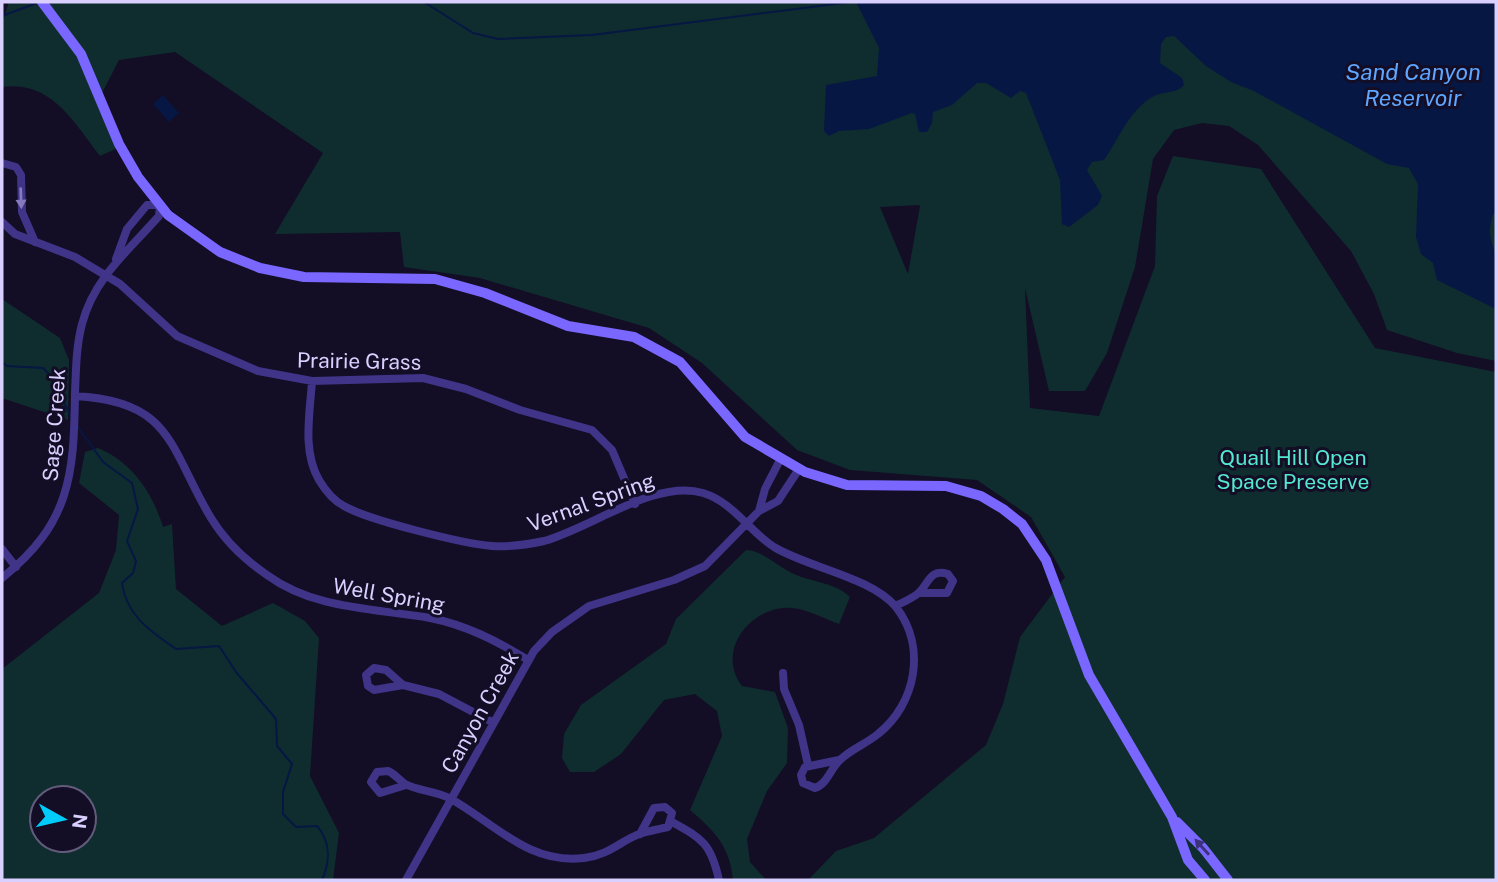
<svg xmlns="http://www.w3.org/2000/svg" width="1498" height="882" font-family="'Public Sans',sans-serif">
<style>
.green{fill:#0f2d2f;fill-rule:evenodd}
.water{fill:#061744}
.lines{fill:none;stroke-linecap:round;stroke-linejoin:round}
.stream{stroke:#061744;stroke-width:2}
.street{stroke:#3f3487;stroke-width:8}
.secondary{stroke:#7967ff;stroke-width:10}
.oneway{fill:#857abd}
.oneway2{fill:#3c317c}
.labels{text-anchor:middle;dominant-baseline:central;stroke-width:6;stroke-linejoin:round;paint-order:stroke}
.street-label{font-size:21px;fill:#dad0ff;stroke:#130d25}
.park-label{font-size:21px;fill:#54e8d0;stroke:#130d25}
.water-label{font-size:23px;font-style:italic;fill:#5ea6ff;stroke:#130d25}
</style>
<rect width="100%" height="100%" fill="#130d25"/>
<path class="green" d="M9,2H1496V361L1457,353L1387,330L1374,294L1351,251L1258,145L1229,126L1202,123L1174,130L1153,159L1135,267L1107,353L1085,391H1049L1025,288L1030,408L1099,416L1155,266L1157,196L1173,156L1261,169L1375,348L1496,372V880H808L836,851L874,838L986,745L1003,704L1020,637L1065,577L1031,517L977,480L850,470L797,450L702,363L649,328L480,278L404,267L400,232L275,234L323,153L175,52L119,60L100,97L120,147L100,156C73,121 51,80 2,87V23ZM919,205L920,206L908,274L880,207Z
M2,299L60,338L69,360L68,420L2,398Z
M98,448C131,461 153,493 163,527L172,524L176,589L222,626L273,603L305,621L319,638L310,776L339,833L333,880H2V669L99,593L116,550L119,515L79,483L85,452ZM84,798V840H42V798Z
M746,550C764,551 778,567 794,574C814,583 834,582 850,597L839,624C825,619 807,609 792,608C751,605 715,651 742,686L775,692L788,728L787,763L767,791L747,839L750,862L766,880H733C730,847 715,831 690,810L722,736L717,711L695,694L664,700L621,754L594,772H570L562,758L564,734L581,705L666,644L676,619Z"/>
<path class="water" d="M856,2H1496V214H1493C1487,236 1491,238 1496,257C1498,272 1496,294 1496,309L1437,280L1433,263L1421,254L1416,237L1418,184L1409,168L1387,164L1254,91L1231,82L1206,66L1174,36L1166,37L1161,44L1160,63L1182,78L1184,85C1177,94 1164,91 1154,96C1129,110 1120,137 1104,160L1092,162L1087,170L1102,196L1098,205L1069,227L1062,224L1060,180L1026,93L1020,91L1011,98L986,83H977L952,105L933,112L932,123L927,132H919L915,114L912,113L869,129L839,131L829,136L824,131L826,85L877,76L879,48Z
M163,95L179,113L169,122L153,104Z"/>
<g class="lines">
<path class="stream" d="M424,2L473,33L498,39L592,35L851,2
M2,16L37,3
M2,362L7,366L43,368L50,375L71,416
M77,426L103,462L132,483L138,509L127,541L136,561L133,573L122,583C126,615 150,631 176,649L219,646L236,672L276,719L277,746L292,764L283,792V814L296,827L317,826C331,842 330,862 322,880"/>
<path class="street" d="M2,163L16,167L21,175L22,212L35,242
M2,222L15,234L75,257L120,284L177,336L258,371L312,381L423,378L466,389L520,410L592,430L612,450L635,504
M312,381C310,413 302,451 319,480C325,490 334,501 344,506C368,520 464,544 492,546C510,547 526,545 544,541C591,528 655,479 703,493C733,502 749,531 774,547C809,568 871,577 896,607C927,647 916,704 878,734C866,744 849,750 839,761C830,770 827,784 815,788L803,783L801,775L805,767L839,760
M75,396C173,401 169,448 211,518C225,541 245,560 267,575C315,610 374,608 430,618C466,625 497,641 528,660
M759,511L765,489L780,460
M2,549L16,567
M2,578C70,524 74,476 75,393C76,370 76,347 82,324C94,278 129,250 159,216L160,205H147L127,229L116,259
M895,606C902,603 910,599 916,595C929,586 928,568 948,574L953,581L947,593H919
M783,673L784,689L799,725L808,765
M403,685L386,670L374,668L366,675L368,686L374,690L403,685L439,694L492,722
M406,785L380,793L371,782L377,772L388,771C395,774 399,780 405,784C418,791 437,791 451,799C494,823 529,865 584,858C610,855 621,840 642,833C650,831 659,829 668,827L672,813L665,807L654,808L640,834
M672,822C703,839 711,844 719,880
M406,880L534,651L552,632L589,606L674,580L705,566L759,511L778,501L799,469"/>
<path class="secondary" d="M42,2L81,54L119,144L138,177L168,215L220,252L260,268L304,277L435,279L485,293L568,326L634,337L680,362L745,437L805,472L847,485L946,486L981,496L1003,509L1022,524L1046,560L1089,675L1172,817L1188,860L1205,880
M1177,822L1203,848L1228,880"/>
</g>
<defs><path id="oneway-solid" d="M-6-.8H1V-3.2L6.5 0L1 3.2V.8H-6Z" transform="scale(1.75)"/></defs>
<use class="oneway" href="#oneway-solid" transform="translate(21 198) rotate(88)"/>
<use class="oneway2" href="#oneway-solid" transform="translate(1202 847) rotate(-132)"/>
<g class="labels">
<g class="street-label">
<text transform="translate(359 361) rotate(1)">Prairie Grass</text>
<text transform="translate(54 425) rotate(-86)">Sage Creek</text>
<text transform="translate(591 502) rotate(-20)">Vernal Spring</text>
<text transform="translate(389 595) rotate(10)">Well Spring</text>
<text transform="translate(480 712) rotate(-61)">Canyon Creek</text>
</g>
<g class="park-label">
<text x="1293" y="457">Quail Hill Open<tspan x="1293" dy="24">Space Preserve</tspan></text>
</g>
<g class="water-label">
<text x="1413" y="71">Sand Canyon<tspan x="1413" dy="26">Reservoir</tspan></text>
</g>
</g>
<rect width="1498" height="882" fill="none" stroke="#dad0ff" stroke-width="7"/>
<g transform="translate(63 819) rotate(98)"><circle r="33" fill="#130d25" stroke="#635b7c" stroke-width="2"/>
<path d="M0-5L12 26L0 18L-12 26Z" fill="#00ccfb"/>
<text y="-10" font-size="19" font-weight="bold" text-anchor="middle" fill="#dad0ff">N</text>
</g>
</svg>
